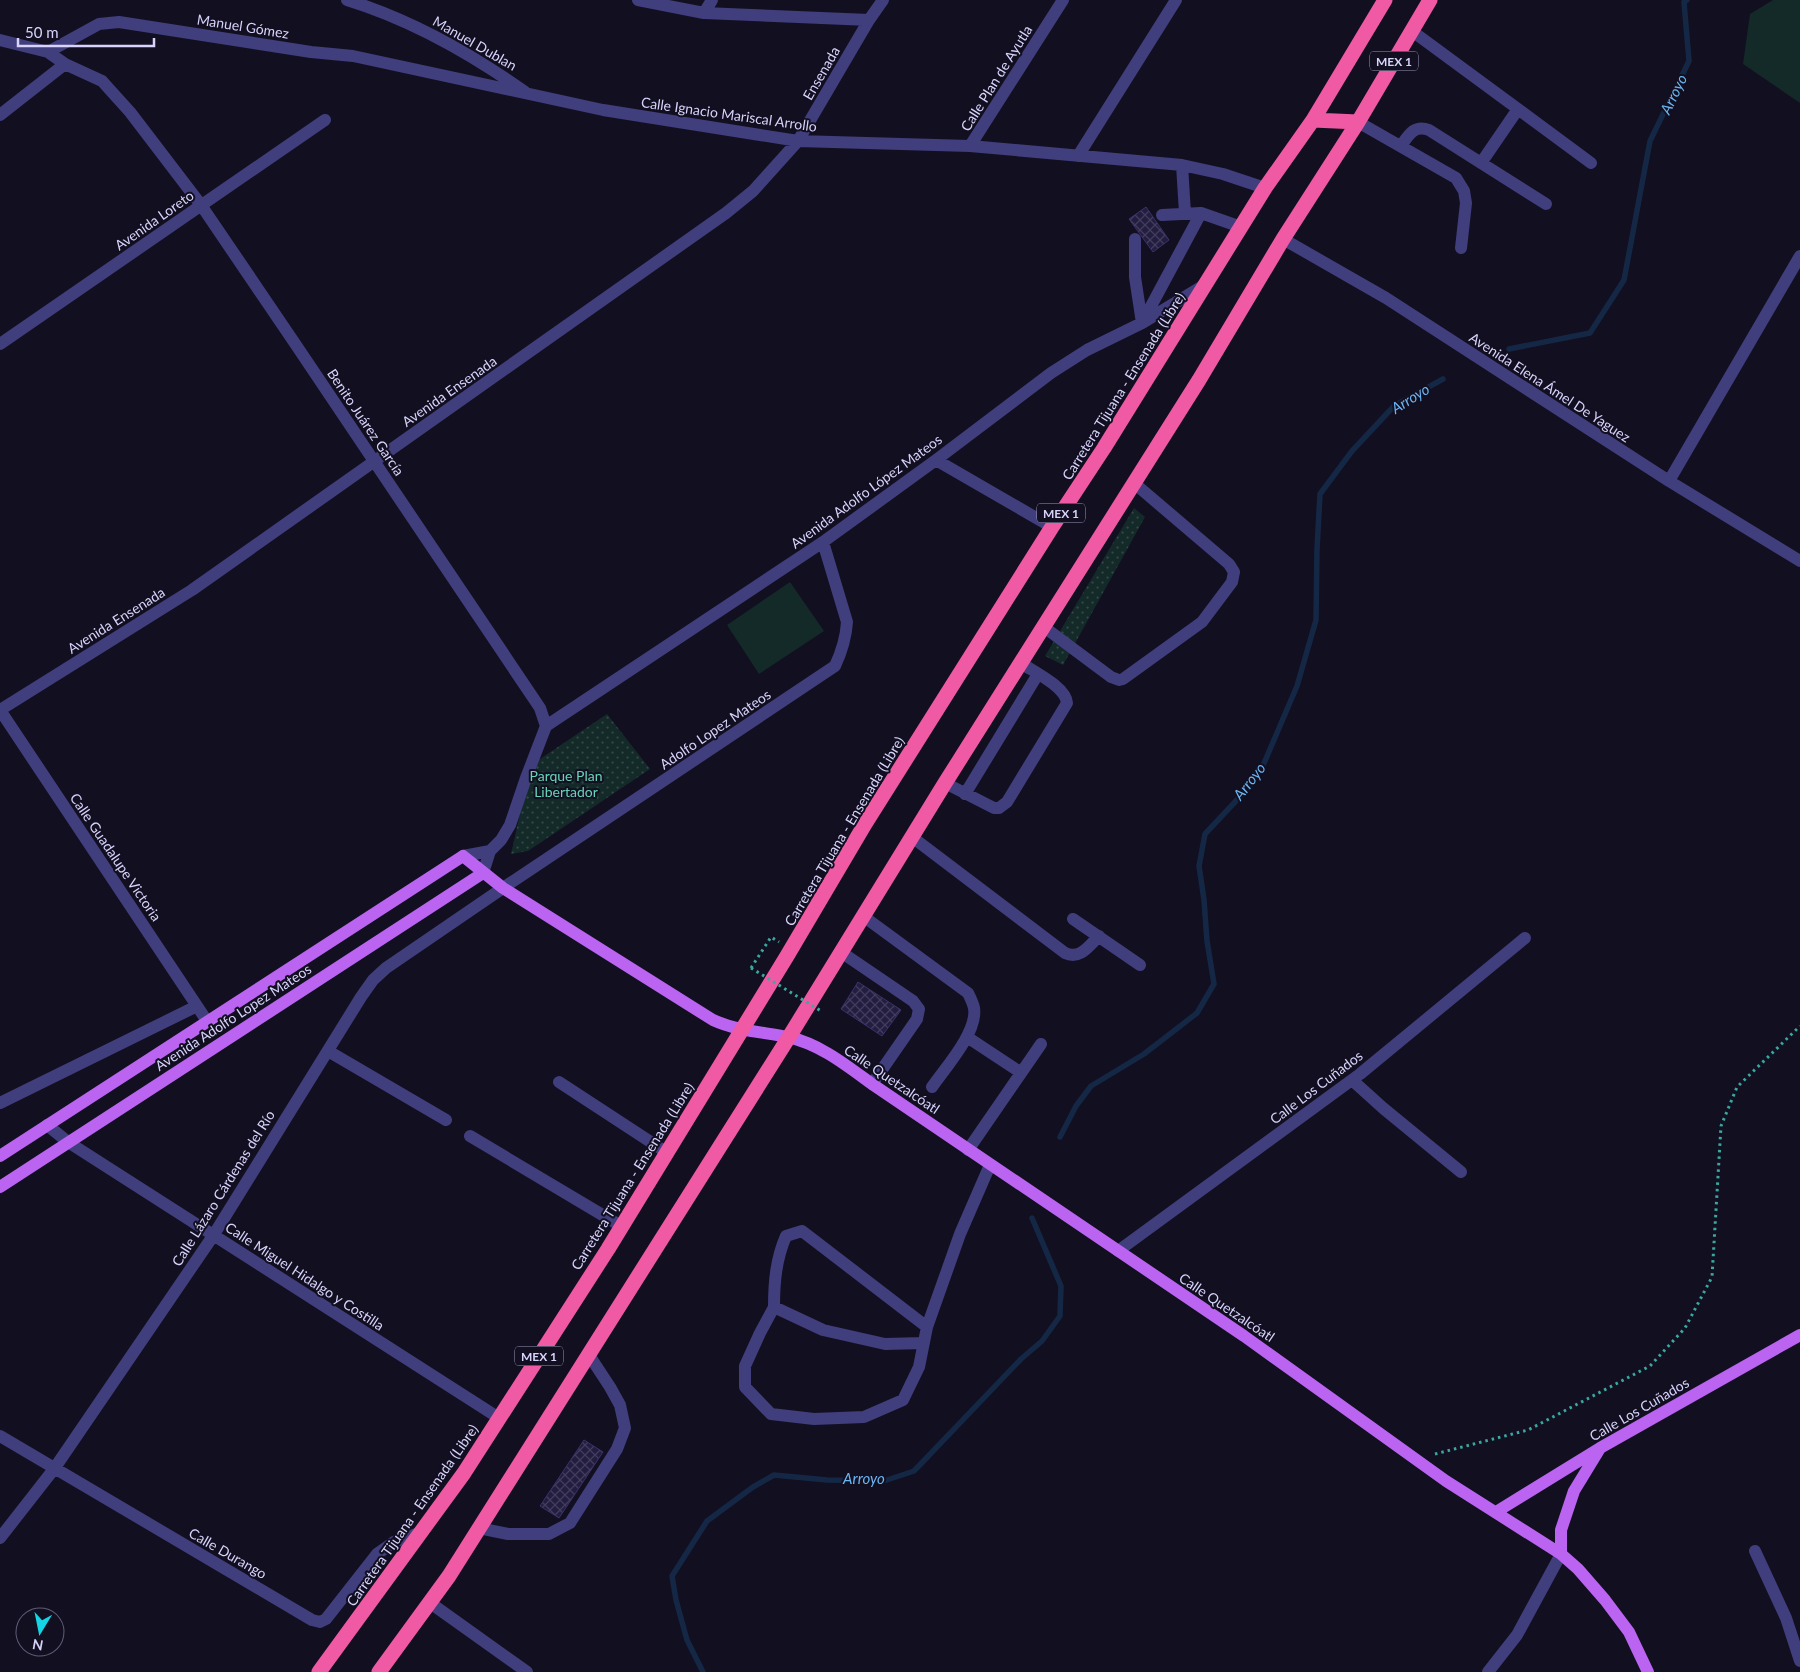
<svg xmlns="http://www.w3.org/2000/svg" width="1800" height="1672" font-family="Lato,sans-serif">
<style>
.grass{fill:#132a29}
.park{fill:url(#park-dots)}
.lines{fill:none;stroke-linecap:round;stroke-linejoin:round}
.stream{stroke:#142846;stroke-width:5.5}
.building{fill:url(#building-cross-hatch);stroke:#3b316a}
.path{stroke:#39a9a0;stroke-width:3;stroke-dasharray:2.5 4;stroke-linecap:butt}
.minor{stroke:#403e7c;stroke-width:12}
.major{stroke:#ba64f1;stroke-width:12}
.highway{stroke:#f059a4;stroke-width:15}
.path-bridge{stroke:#39a9a0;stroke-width:3;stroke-dasharray:2.5 4;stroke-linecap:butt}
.labels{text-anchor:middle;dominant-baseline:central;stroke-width:4;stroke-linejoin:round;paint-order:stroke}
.shield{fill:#120f21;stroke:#9c98ba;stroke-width:1}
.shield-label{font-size:12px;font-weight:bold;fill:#d7d3fb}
.street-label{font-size:14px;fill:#d7d3fb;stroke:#120f21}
.park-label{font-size:14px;fill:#65d4b7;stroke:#120f21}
.water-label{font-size:15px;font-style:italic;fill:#6ab5f2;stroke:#120f21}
</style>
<defs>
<pattern id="park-dots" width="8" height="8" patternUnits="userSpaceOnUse" patternTransform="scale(1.25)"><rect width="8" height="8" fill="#132a29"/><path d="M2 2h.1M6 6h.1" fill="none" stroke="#354849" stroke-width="1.8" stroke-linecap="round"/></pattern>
<pattern id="building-cross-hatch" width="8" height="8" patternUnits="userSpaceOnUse" patternTransform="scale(1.25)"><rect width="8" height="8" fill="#231d40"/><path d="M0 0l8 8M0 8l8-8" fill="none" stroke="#423d5c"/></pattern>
</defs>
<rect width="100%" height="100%" fill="#120f21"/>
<path class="grass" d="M1773,0H1800V103L1743,64L1750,14Z
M790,582L824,631L759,674L727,625Z"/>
<path class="park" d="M1134,508L1145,517L1063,665L1045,656Z
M607,714L650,769L528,851L511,854L531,765Z"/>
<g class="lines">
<path class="stream" d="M1509,349L1590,333L1624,280L1650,141L1689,61L1684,2L1687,0
M1060,1137L1076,1106L1091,1086L1144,1054L1197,1013L1214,984L1207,941L1204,900L1199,866L1205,834L1249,787L1262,768L1297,686L1316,620L1317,549L1320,494L1352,451L1394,406L1443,379
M703,1672L687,1640L676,1600L672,1576L707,1521L753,1487L774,1475L827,1480L884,1481L914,1471L1021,1359L1042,1341L1060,1316L1061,1286L1032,1218"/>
</g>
<path class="building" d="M1146,207L1169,240L1153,252L1129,219Z
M858,982L901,1010L882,1036L841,1009Z
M584,1440L603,1452L559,1518L540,1506Z"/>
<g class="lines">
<path class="path" d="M751,968L771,937L779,942
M1435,1454L1528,1430L1650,1366L1685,1328L1712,1277L1721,1126L1737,1087L1800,1026"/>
<path class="minor" d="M347,0C412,20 470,53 525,92
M638,0L704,13L869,20
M704,13L712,0
M1412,31L1518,109L1481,163
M0,40L48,52L65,64L102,81L130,112L201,205L296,345L540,708L546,726L526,778L510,825L501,840L490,851L483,873
M48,52L99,24L119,22L311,52L353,56L603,110L798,141L970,146L1182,165L1223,174L1265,188
M1518,109L1591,163
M0,115L65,64
M1358,122L1456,178L1464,191L1466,203L1461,248
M970,146L1063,0
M1401,146C1408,136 1414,124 1429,130L1546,204
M1078,156L1176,0
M1182,165L1185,213
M1162,215L1201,213L1241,227
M1135,239V277L1142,323
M1283,239L1386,298L1669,481L1800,561
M1142,323L1201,213
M0,344L325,120
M936,460L1052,527
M1669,481L1800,256
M1044,627L1111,677L1119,680L1123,679L1202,622L1232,582L1234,572L1229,564L1134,483
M0,710L192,590L726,213L753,191L798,141L869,20L883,0
M0,710L207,1021
M546,726L823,542L936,460L1051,373L1087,350L1142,323L1203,286
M945,783L994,808H999L1007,802L1067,703C1066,687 1034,672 1021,663
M965,794L1038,674
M912,837L1065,953C1080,960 1089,946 1099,936
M463,856L490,851
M863,916L968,993C970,997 973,1003 974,1008C978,1032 945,1068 932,1087
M1073,919L1140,965
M841,952L913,1001L919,1009L917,1019L872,1084
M967,1037L1020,1072
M328,1051L446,1120
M1352,1080L1383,1108L1461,1172
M559,1082L666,1152
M0,1103L197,1006
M47,1125L68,1142L499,1418
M470,1136L621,1226
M968,1150L1041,1044
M1118,1251L1360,1074L1525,938
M774,1307C774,1282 776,1259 786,1236L802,1231L927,1327
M924,1343L885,1344L823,1330L774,1307L760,1333L745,1366V1387L771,1414L814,1419L864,1417L903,1400L919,1367L927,1327L960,1234L990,1165
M0,1436L312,1620L320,1622L326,1619L377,1554L394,1542L422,1532
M479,1528L508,1534H549L570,1523L617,1449L625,1428L620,1405L610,1387L589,1355
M0,1538L54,1469L213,1236L361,997L373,980L386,968L503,888L835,666C842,651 846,638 847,622L823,542
M1755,1551L1786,1618L1800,1661
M429,1602L527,1672
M1488,1672L1517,1635L1561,1554"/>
<path class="major" d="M0,1156L463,856L503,888L713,1020C737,1031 763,1032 788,1037C820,1044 846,1065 872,1084L1244,1336L1446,1481L1561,1554L1578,1569L1605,1600L1629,1632L1648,1672
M0,1187L483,873
M1496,1512L1600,1448L1800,1335
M1561,1554V1530L1574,1491L1599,1450"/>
<path class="highway" d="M1313,120L1358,122
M319,1672L464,1473L608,1249L787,956L865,824L1052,527L1104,448L1265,188L1313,120L1385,0
M379,1672L449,1576L789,1037L945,783L1199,380L1283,239L1358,122L1430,0"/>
<path class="path-bridge" d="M751,968L821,1011"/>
</g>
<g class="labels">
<g class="shield">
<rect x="1370" y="51.5" width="48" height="19" rx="4"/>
<rect x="1037" y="503.5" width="48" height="19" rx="4"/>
<rect x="515" y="1346.5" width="48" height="19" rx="4"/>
</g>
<g class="shield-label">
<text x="1394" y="61">MEX 1</text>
<text x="1061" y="513">MEX 1</text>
<text x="539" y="1356">MEX 1</text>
</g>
<g class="street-label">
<text transform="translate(243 26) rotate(9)">Manuel Gómez</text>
<text transform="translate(475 43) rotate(30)">Manuel Dublan</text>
<text transform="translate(821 73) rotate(-60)">Ensenada</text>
<text transform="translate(996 78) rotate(-58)">Calle Plan de Ayutla</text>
<text transform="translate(729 114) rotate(8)">Calle Ignacio Mariscal Arrollo</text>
<text transform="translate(154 220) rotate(-35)">Avenida Loreto</text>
<text transform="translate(1123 386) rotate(-58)">Carretera Tijuana - Ensenada (Libre)</text>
<text transform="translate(1550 387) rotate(33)">Avenida Elena Ámel De Yaguez</text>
<text transform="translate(449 391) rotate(-35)">Avenida Ensenada</text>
<text transform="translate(366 422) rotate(56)">Benito Juárez García</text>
<text transform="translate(866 491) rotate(-36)">Avenida Adolfo López Mateos</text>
<text transform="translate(116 620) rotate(-32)">Avenida Ensenada</text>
<text transform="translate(715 729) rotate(-34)">Adolfo Lopez Mateos</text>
<text transform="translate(844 831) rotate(-59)">Carretera Tijuana - Ensenada (Libre)</text>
<text transform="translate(116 857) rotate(56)">Calle Guadalupe Victoria</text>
<text transform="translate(233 1017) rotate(-33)">Avenida Adolfo Lopez Mateos</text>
<text transform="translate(892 1079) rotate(34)">Calle Quetzalcóatl</text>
<text transform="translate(1316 1087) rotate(-37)">Calle Los Cuñados</text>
<text transform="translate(632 1176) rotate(-58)">Carretera Tijuana - Ensenada (Libre)</text>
<text transform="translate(223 1188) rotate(-58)">Calle Lázaro Cárdenas del Río</text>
<text transform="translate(305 1276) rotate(33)">Calle Miguel Hidalgo y Costilla</text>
<text transform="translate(1227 1307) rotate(34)">Calle Quetzalcóatl</text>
<text transform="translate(1639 1409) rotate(-30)">Calle Los Cuñados</text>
<text transform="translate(412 1515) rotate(-55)">Carretera Tijuana - Ensenada (Libre)</text>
<text transform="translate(228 1553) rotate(30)">Calle Durango</text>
</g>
<g class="park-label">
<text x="566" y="775">Parque Plan<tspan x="566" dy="16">Libertador</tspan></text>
</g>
<g class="water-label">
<text transform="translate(1673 94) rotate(-64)">Arroyo</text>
<text transform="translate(1410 398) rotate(-32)">Arroyo</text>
<text transform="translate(1249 781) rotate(-52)">Arroyo</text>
<text x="864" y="1478">Arroyo</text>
</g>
</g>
<g transform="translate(40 1632) rotate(190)"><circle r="24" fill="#120f21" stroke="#615d78"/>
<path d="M0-4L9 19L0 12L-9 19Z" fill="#14d4e6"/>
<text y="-8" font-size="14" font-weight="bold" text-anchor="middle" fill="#d7d3fb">N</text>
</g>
<path d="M18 38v8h136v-8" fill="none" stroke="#d7d3fb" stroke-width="2.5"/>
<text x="25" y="38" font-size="15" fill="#d7d3fb" stroke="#120f21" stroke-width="4" paint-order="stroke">50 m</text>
</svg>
